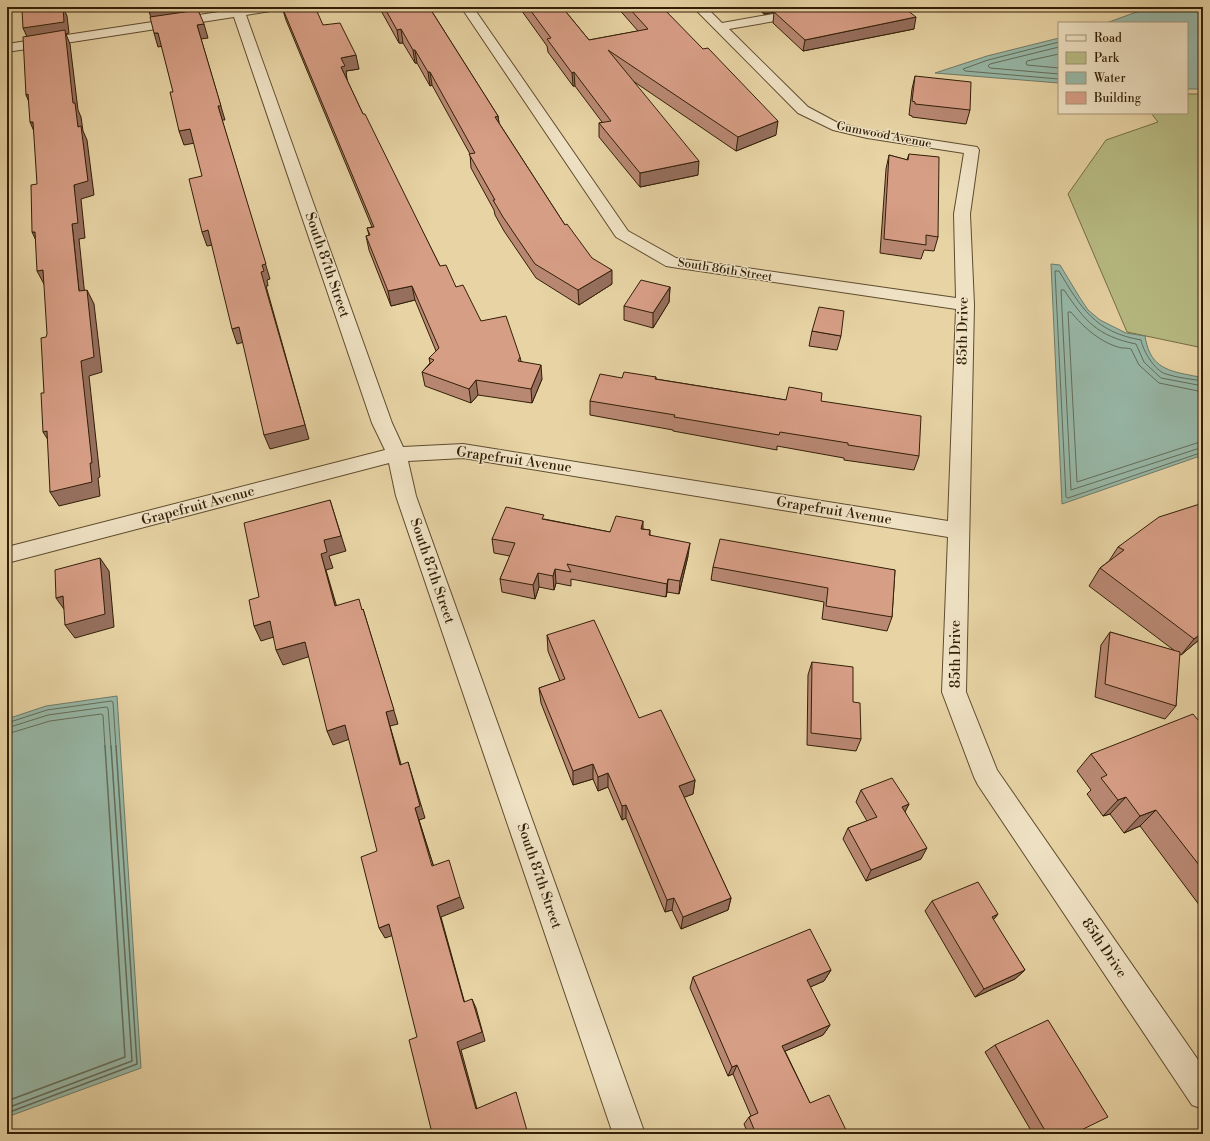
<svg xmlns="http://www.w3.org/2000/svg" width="1210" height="1141" font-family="'Libre Bodoni',serif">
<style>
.green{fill:#b8bc84;stroke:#756e46}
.water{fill:#97b8a8;stroke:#6f7b68}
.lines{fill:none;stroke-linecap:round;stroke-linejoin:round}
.shore-far1{stroke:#646c58;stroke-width:1}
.shore{stroke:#646c58;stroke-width:1.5}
.minor-casing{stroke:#5f4c2e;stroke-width:2}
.minor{fill:#efe2c4;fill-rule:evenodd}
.wall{fill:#b98873;stroke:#321f07}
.shaded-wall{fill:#966f5e;stroke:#321f07}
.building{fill:#d79e86;stroke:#321f07}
.labels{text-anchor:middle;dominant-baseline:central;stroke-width:3;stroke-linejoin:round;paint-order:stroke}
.far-street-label{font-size:12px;fill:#321f07;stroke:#efe2c4}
.street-label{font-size:14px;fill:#321f07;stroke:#efe2c4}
</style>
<rect width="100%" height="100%" fill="#e7d3a4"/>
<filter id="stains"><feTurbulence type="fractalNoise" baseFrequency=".005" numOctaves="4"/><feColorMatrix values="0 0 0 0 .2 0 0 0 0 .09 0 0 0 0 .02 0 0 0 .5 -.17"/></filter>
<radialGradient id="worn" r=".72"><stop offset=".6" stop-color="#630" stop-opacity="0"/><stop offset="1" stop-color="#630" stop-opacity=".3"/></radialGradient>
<path class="green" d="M1187,94H1203V348L1127,332L1068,194L1106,140L1158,122L1151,113H1187Z"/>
<path class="water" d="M1151,7H1203V89H1187V23H1106Z
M1059,38V83L935,73L987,56Z
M1051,264L1060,265L1080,298L1088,310L1100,320L1126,333L1145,336C1149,361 1160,369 1184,374C1190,375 1197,377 1203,377V455L1062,504Z
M117,696L141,1068L7,1117V719L46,706Z"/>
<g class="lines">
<path class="shore-far1" d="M1059,42L988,60L963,69L965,71L1059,79
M1059,47L990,64L988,66L990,68L1059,74
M1059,54L1027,61L1026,63L1027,65L1059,68
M1203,381C1191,379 1178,378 1166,374C1155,371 1143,351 1141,340C1095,332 1081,308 1059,271H1055L1066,497L1068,498L1203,452
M1203,386L1161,378L1144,362L1136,344C1097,336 1085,321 1064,290H1061L1071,490L1203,447
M1203,392L1159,383L1139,365L1131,349C1128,348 1125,348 1122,348C1102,344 1083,327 1071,312H1068L1077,482L1203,441
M7,723L47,710L111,701L113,702L116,747
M7,728L48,715L106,707L108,708L111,747
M7,734L50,721L101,714L103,715L105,747"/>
<path class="shore" d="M7,1101L125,1057L105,746
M7,1108L132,1061L111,746
M7,1113L137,1064L116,746"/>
<defs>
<path id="minor" d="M231,7H278L276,10L246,15L392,423L403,447L463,444L948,521L956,309L672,267L666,266L616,237L461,7H473L628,231L676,258L956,298L954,214L964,153L867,138L833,130L798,113L693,7H706L722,23L812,7H839L837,10L833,11L729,29L808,107L838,123L867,130L977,147L979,150L970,214L974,305L966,692L997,770L1203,1067V1109L1192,1105L978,785L974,777L942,692L948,537L463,458L408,461L416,496L645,1134H613L396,496L389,463L7,563V547L385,450L372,423L234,17L7,52V44L232,10Z"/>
</defs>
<use href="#minor" class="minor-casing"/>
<use href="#minor" class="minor"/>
</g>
<path class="wall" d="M282,7L323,25L359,69L346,71L347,80L363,114L440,266L456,287L481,321L520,357L521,361L542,379L532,403L478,395L471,403L425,386L422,372L430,363L429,358L436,351L415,300L391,306L369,250L366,236L369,235L367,228L372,227L286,20Z
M379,7H429L498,116L499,123L565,225L612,284L579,305L536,278L504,231L495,215L494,210L471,168L470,154L432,85L430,86L417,63H415L403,43H399Z
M519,7H562L589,40L638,31L617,7H664V9L776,135L736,151L633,81L698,175L640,187L599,137V123L602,122L575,86H573L548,52L547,46Z
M756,7H903L914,29L803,51L773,23L774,12L764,14Z
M915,76L970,110L966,124L912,117V116L909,115L912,89Z
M909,154L938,237L934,251L924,250L921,259L880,253L886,169L889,155L907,160Z
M670,287L669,302L653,328L624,320V306Z
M812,331L841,336L837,350L809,346Z
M656,377V379L786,400L821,401L919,456L914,470L844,460V458L777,446V450L673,431V430L590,415V401L622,378Z
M1203,503V641H1202L1200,639L1181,655L1179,654L1176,706L1165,719L1095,697L1101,645L1110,632L1175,651L1089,586L1100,568L1109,561L1118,547Z
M544,519L610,532L643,529L650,530V535L688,556L679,594L667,592L666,597L571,579V586L556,583L554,590L539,587L535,599L502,592L500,579L510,556L494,553L492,539Z
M713,567L895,570L892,617L887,631L822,619L824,602L711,580Z
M547,635L639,718L695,780L693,794L684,797L731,898L728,910L681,929L672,910L665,912L626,818L622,820L608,787L598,791L593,779L573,785L541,703L539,688L560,681L548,651Z
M812,662L861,739L856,751L807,745L808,675Z
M1203,726V910L1140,826L1124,833L1110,814L1103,816L1087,794L1091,790L1077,771L1091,754Z
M861,790L909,804L905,811L921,859L866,881L843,839L848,828L867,821L856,802Z
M932,901L998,914L993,920L1025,970L1015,979L975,997L925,911Z
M831,970L824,981L810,987L830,1025L823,1035L785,1051L810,1103L847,1132L844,1134H748L744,1124L749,1117L751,1116L733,1074L728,1076L690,988L693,977Z
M995,1045L1073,1134H1033L985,1052Z"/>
<path class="shaded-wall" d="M63,7L67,16L69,33L66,34L70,44L78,110L81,117L83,131L87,140L94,195L81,199L85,238L79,239L86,306L79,291L72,224L78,127L73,103L28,39L23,28Z
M156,7H196L198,14L152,21L148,8Z
M764,7H803L764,14Z
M916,17L914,29L803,51L805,40Z
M204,24L208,38L201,39L225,120H222L270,279L267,280L268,286H266L309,439L270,449L264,435L261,272L262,265L218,106L197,25Z
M401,29L403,43H399L397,30Z
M154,33H158L163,46L158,47Z
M413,50H415L417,63H415Z
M356,55L359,69L346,71L347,80L341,67V58Z
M428,72H430L432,85L430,86Z
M574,72L575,86H573L572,73Z
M28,94L32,109L26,95Z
M498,116L500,130L495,117Z
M778,121L776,135L736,151L738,137Z
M30,122H33L36,136Z
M190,129L195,143L184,145L179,131Z
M699,161L698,175L640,187V173Z
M208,230L213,245L207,246L202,232Z
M32,232H35L39,247Z
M43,270L45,286L37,271Z
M612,270V284L579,305L578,290Z
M412,286L415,300L391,306L388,291Z
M670,287L669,302L653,328V313Z
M87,290L94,304L102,372L89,376L100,477L98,478L100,496L59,506L50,492L81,361Z
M239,327L244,342L237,344L232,329Z
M541,365L542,379L532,403L531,389Z
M476,380L478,395L471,403L469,389Z
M47,431L52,446L43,432Z
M330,500L346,551L329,556L333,568L326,570L341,621L335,606L321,554L324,540Z
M643,521V535L641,529Z
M690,543L688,556L679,594L680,581Z
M100,558L109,571L114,627L75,638L65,625Z
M555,569L556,583L554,590L553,576Z
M538,573L539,587L535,599L533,585Z
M668,579L667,592L666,597L667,584Z
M63,596L66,612L56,598Z
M363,609L398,724L390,726L405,778L400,765L386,712Z
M270,621L277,636L261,641L254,626Z
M1203,632V635L1200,639L1181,655L1194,639Z
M305,642L311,656L283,665L276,650Z
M345,725L350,739L333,745L327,731Z
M408,762L425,818L419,820L437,877L415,808Z
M593,764V779L573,785V771Z
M608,773V787L598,791V777Z
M695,780L693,794L677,800L679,786Z
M1126,797L1110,814L1103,816L1118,800Z
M909,804L903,816L902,807Z
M626,805V818L622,820V806Z
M1156,810L1140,826L1124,833L1140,816Z
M927,848L921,859L866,881L871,870Z
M460,897L464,908L441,917L467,1011L464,1002L437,906Z
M674,898L672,910L665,912L667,900Z
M731,898L728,910L681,929L683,917Z
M998,914L990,924L992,917Z
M389,924L394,935L385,938L379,928Z
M831,970L824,981L801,991L807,980Z
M1025,970L1015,979L975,997L984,989Z
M472,999L476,1008L485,1041L461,1050L479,1116L476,1109L457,1042Z
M830,1025L823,1035L776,1055L782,1046Z
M737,1065L733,1074L728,1076L732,1067Z"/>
<path class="building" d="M24,7H63L64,22L23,28L22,10H25Z
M148,7H156L148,8Z
M282,7H315L323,25L340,23L356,55L341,58L345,66L341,67L363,114H365L440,266L446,265L456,287L463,285L481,321L506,316L520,357L518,361L541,365L531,389L476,380L469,389L422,372L434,360L429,358L439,348L412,286L388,291L366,236L370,235L367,228L374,227Z
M384,7H429L498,116L495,117L565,225L567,224L592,258L612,270L578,290L535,264L503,217L493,200H495L469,154L475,153L430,72H428L415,50H413L401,29L397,30Z
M528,7H562L589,40L648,29L628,7H662L703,49L708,48L778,121L738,137L608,50L699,161L640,173L599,123L611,121L574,72L572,73L547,39L551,38L542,26Z
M800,7H903L916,17L805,40L774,12Z
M198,10L204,24L197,25L221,106H218L266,264L262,265L264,271L261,272L305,425L264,435L239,327L232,329L208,230L202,232L189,179L202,176L190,129L179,131L170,92H173L158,33H154L150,17Z
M65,30L73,103H75L78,127L81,126L88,181L74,185L78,223L72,224L79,291L87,290L94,357L81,361L92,463H90L92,482L50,492L47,431L43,432L41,393H44L41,338L46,337L47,334L43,270L37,271L35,232H32L31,185L37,184L33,122H30L28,94L26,95L23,37Z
M915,76L971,82L970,110L915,104V102L912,101Z
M909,154L939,157L938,237L926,235V245L884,239L889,155L908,160Z
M641,280L670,287L653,313L624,306Z
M819,307L844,311L841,336L812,331Z
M624,372L656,377L655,379L786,400L789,387L822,393L821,401L921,416L919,456L848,445V443L780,432L779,435L674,417L675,415L590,401L600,374L622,378Z
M330,500L341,536L324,540L327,552L321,554L335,606L359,599L362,610L363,609L394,710L386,712L400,765L408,762L420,806L415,808L432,866L449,860L460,897L437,906L464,1002L472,999L482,1032L457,1042L476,1109L516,1092L528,1134H420V1133L431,1129L409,1040L417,1037L389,924L379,928L361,857L377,851L345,725L327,731L305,642L276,650L270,621L254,626L249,600L259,597L244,523Z
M1203,503V632L1194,639L1100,568L1124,550L1118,547L1159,517Z
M506,507L544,515L542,519L610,532L616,516L643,521L641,529L650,530L649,535L690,543L680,581L668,579L667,584L567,564L571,572L555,569L553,576L538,573L533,585L500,579L515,543L492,539Z
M720,539L895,570L892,617L826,606L828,588L713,567Z
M100,558L105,614L65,625L63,596L56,598L55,570Z
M594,620L639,718L661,710L695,780L679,786L731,898L683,917L674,898L667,900L626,805L622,806L608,773L598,777L593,764L573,771L539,688L565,679L547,635Z
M1110,632L1180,652L1176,706L1105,684Z
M812,662L853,667V702L860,703L861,739L811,733Z
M1193,714L1203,726V870L1156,810L1140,816L1126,797L1118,800L1101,778L1107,775L1091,754Z
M892,778L909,804L902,807L927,848L871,870L848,828L877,817L861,790Z
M978,882L998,914L992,917L1025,970L984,989L932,901Z
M810,929L831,970L807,980L830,1025L782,1046L810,1103L829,1095L847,1132L842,1134H756L749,1117L758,1113L737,1065L732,1067L693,977Z
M1048,1020L1108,1117L1073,1134H1047L995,1045Z"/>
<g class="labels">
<g class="far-street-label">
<text transform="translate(884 135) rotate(11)">Gumwood Avenue</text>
<text transform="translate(725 270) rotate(9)">South 86th Street</text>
</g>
<g class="street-label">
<text transform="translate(327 265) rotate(71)">South 87th Street</text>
<text transform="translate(963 331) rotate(-89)">85th Drive</text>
<text transform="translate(514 460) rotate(8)">Grapefruit Avenue</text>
<text transform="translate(198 506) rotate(-15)">Grapefruit Avenue</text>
<text transform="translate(834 511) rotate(9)">Grapefruit Avenue</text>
<text transform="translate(432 571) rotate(71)">South 87th Street</text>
<text transform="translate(956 654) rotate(-90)">85th Drive</text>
<text transform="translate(539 876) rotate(71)">South 87th Street</text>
<text transform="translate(1104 948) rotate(56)">85th Drive</text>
</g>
</g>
<rect width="1210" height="1141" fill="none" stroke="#e7d3a4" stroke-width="24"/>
<rect x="8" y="8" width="1194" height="1125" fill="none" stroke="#321f07" stroke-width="2"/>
<rect x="12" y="12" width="1186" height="1117" fill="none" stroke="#321f07"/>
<rect x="1058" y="22" width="130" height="92" fill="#efe2c4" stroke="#a39478"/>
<rect x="1066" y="35" width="20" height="6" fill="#efe2c4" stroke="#a39478"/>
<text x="1094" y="42" font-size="12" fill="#321f07">Road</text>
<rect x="1066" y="52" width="20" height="12" fill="#b8bc84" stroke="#a39478"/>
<text x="1094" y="62" font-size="12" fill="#321f07">Park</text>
<rect x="1066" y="72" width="20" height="12" fill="#97b8a8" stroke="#a39478"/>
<text x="1094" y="82" font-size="12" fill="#321f07">Water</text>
<rect x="1066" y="92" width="20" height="12" fill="#d79e86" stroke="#a39478"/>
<text x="1094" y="102" font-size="12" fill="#321f07">Building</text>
<rect width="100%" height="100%" filter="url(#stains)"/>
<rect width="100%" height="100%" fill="url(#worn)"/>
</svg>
